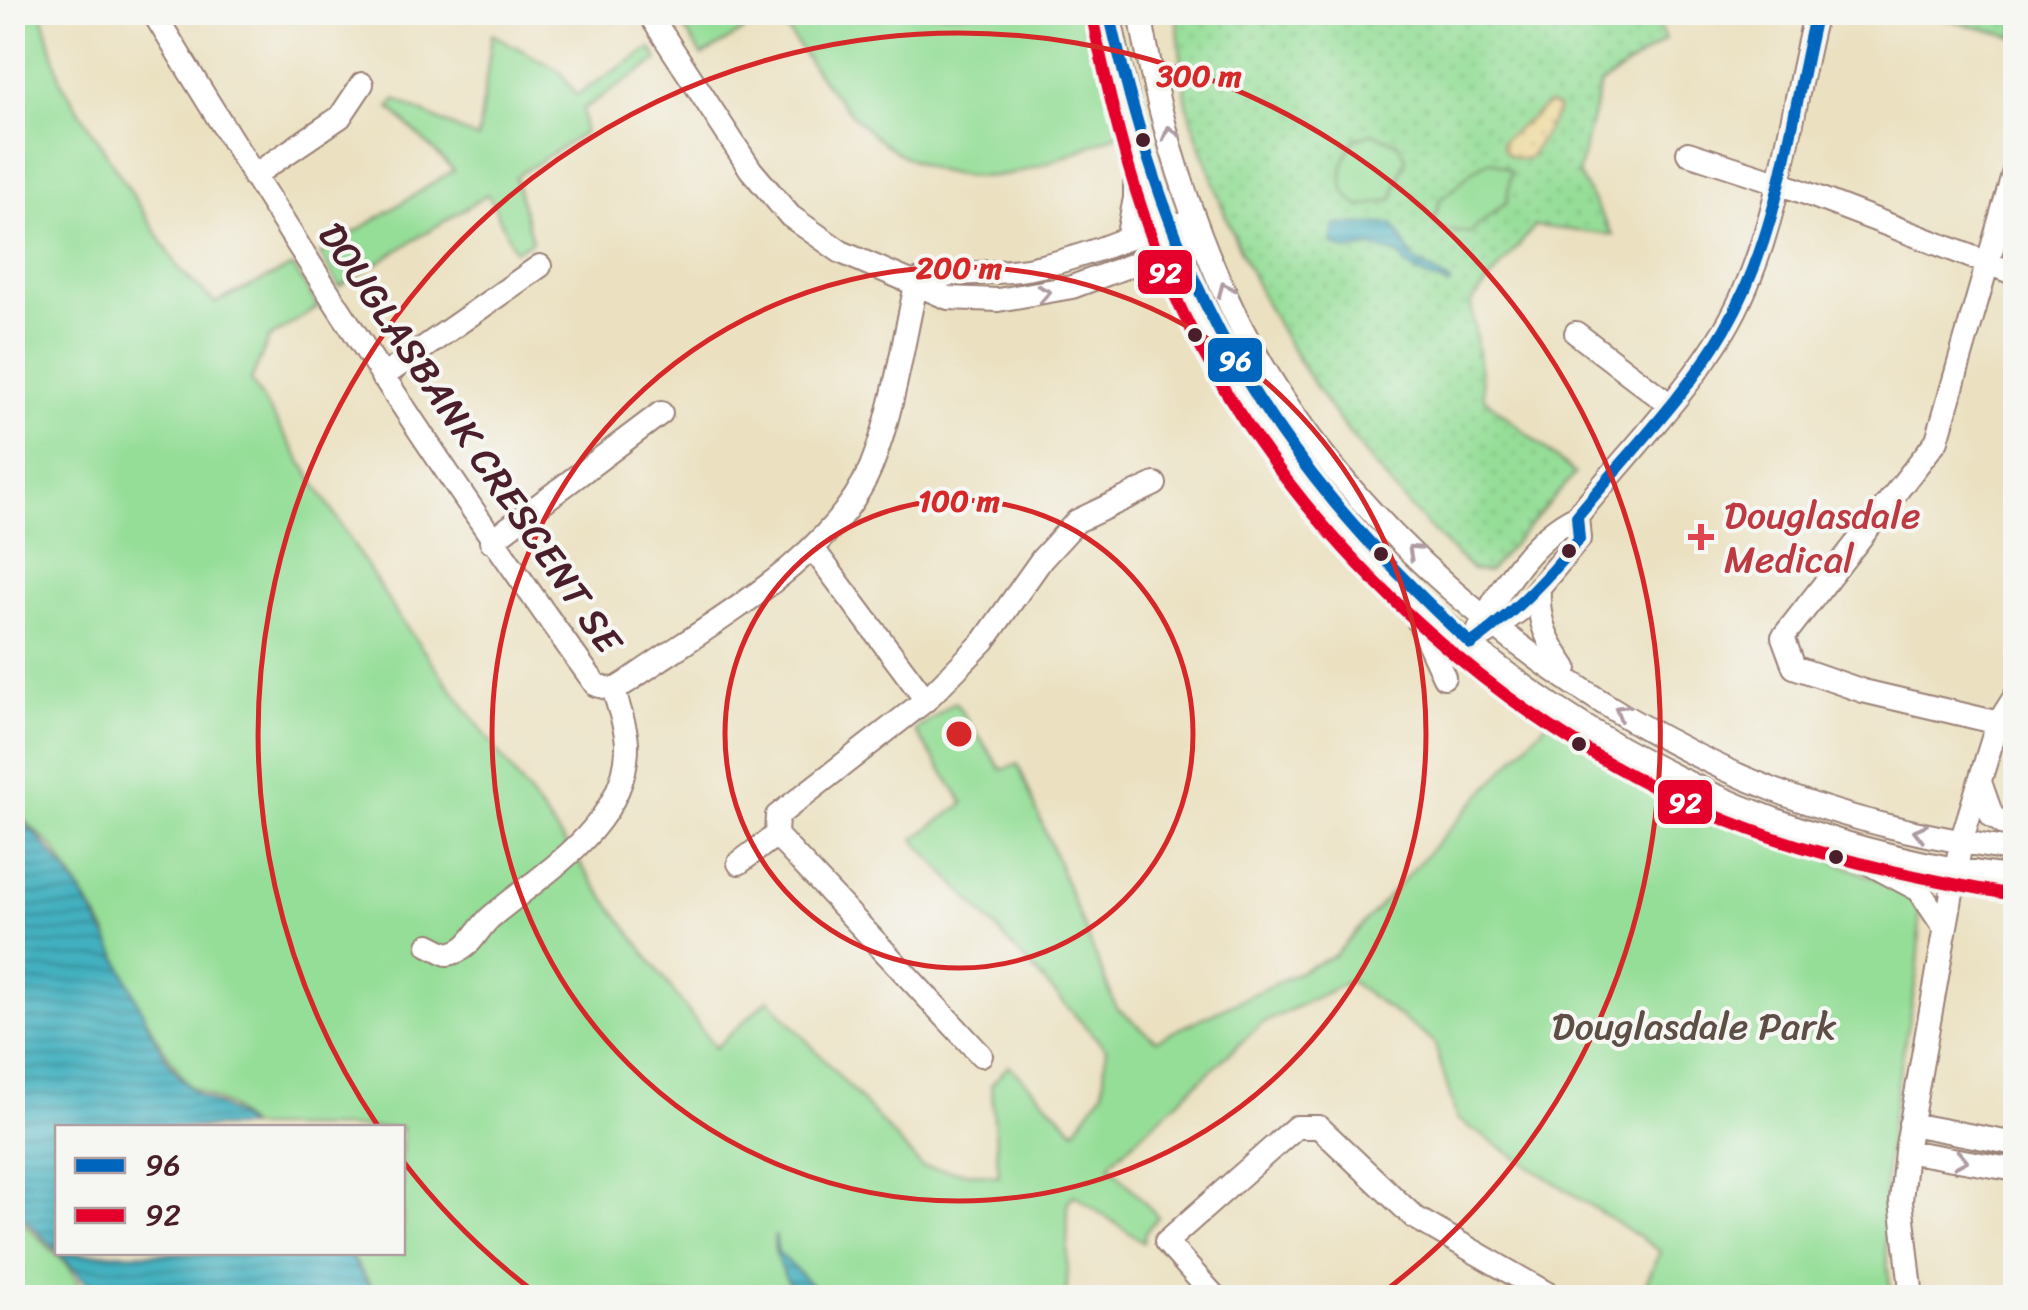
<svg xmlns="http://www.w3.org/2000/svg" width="2028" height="1310" font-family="Sriracha,sans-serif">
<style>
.grass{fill:url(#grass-dots);stroke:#707e62;stroke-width:2.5}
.sand{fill:url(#sand-dots);stroke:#9c7c64;stroke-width:2.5}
.green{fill:#95de98;stroke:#707e62;stroke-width:2.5}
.water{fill:url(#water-rules);stroke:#466875;stroke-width:2.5}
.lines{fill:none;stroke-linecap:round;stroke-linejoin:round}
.minor-casing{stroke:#9a8076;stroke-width:26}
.minor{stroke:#fff;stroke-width:22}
.bus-1-casing{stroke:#f6f6f2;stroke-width:20}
.bus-2-casing{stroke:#f6f6f2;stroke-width:20}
.bus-1{stroke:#0065bd;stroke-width:12}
.bus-2{stroke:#e4002b;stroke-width:12}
.oneway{stroke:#ae9aa0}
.ring{fill:none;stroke:#d62828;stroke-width:5}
.bus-dot{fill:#4a1f2b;stroke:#f6f6f2;stroke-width:4}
.health-dot{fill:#e0444e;stroke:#f6f6f2;stroke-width:4}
.labels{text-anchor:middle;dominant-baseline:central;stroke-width:8;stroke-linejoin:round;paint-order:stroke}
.street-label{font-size:38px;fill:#4a1f2b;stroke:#f6f6f2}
.health-label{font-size:38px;fill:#be3a42;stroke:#f6f6f2;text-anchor:start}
.park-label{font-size:38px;fill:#5d4f46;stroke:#f6f6f2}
.centre{fill:#d62828;stroke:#f6f6f2;stroke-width:5}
.ring-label{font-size:30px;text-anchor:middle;font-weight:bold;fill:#d62828;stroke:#f6f6f2;stroke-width:8;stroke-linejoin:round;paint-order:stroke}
.line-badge{stroke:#f6f6f2;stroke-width:4}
.badge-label{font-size:28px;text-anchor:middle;font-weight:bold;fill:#fff}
</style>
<defs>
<pattern id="grass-dots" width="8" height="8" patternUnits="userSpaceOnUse" patternTransform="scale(2.5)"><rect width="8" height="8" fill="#95de98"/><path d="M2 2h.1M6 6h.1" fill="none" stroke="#82be83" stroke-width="1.8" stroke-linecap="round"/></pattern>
<pattern id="sand-dots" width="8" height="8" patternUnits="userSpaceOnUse" patternTransform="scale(2.5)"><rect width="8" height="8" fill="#eeda9e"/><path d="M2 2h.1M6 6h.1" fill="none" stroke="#cebb88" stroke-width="1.8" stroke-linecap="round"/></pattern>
<pattern id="water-rules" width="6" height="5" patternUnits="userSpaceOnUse" patternTransform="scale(2.5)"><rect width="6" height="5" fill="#42b0bf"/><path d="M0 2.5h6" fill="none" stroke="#398f9b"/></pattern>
</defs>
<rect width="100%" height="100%" fill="#f6f6f2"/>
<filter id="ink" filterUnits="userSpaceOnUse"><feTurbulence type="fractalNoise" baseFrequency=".01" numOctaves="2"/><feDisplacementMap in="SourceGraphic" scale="20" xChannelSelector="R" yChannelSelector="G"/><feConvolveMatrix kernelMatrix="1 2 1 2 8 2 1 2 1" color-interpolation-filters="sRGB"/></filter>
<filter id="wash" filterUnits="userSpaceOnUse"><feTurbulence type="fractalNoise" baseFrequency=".0048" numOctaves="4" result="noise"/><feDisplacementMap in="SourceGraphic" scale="40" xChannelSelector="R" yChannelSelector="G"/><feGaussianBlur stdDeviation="2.25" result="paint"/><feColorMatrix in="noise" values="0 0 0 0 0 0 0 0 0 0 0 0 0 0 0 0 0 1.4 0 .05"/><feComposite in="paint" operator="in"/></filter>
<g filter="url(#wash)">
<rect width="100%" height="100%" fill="#ebe1c1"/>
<path class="grass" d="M1929,12L2015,13V37L1927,15Z
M1176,13H1655L1665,40L1600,85L1578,174L1613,235L1535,226L1471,303L1484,398L1575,474L1488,572L1472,570C1355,459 1262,329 1211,175C1203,152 1192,127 1187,103C1182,73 1180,42 1176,13Z"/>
<path class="sand" d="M1549,104L1557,107V113L1529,158C1517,161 1500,155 1503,140Z"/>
<path class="green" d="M12,13H42L61,82L180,270L215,303L293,266L318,307L269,338L251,381L396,613L715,1048L769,999L922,1167L999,1176L991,1085L1009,1065L1075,1130L1103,1091L1106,1049L914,839L964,803L915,731L955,702L1002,770L1018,764L1116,1007L1156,1040L1335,955L1549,720L1694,801L1900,889L1917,904C1925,950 1913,995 1905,1040C1889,1135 1875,1201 1892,1297H1640L1660,1251L1457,1119L1434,1042L1350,981L1261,1024L1109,1164L1158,1217L1145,1232L1143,1242L1074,1195L1068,1201L1067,1297H379L349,1253L402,1252V1128L249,1127L230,1107L188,1085L155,1035L114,957L107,933L54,848L13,810Z
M708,13V12L773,13L702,56L684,28Z
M776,13H1099L1119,134C1083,148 1043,169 1004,175C891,191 830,94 776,13Z
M492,34L560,71L576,95L651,48L658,60L583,109L584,133L515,177L532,241L515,251L488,194L339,287L320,254L454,170L390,108L396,100L478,139Z
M1372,133L1398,143L1406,158L1392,200L1361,207C1333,192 1340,162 1355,139Z
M1492,161L1511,171L1507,201L1470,233L1442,230L1434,222L1440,199C1459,188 1471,166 1492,161Z
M12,1211L69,1267L86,1297H13Z"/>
<path class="water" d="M1393,224L1414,260L1451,282L1449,286C1432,278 1410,275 1399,255L1371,247L1347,251L1332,244L1335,225Z
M12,812C62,853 99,918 127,977C143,1013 159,1055 186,1084C203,1103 226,1102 247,1127L58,1128L57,1251L13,1207Z
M775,1235L778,1252L824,1297H800C786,1283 771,1255 775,1235Z
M59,1253H348L377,1297H90L86,1283Z"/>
</g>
<g filter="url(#ink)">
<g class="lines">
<defs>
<path id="minor" d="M153,12C293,242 438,467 596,685L614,690L627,682C707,625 832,560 871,467C894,410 903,341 917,281
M648,12L751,170L790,216L841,252L948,298L998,300L1072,287L1155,256L1185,238
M1109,12C1131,125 1162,240 1218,342C1379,637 1684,839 2016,878
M1140,12C1159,129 1203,266 1264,368C1371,551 1578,713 1774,790C1850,821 1935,838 2016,851
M1688,153L1777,182L2016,274
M2016,164L1937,440L1783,637L1794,667L1863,691L2016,727
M253,176L340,117L362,84
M1127,239L1135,198V152
M917,281C955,269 993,276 1032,268C1078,259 1122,241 1165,223L1179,224
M1576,333L1669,404
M382,377L540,266
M491,541L661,413
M814,550L926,700
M1403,588L1444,677
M1539,589C1537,622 1548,642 1566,668
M1479,629C1501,586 1533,537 1577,516C1626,455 1684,397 1725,329C1778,240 1790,113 1816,12
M1486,634L1520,610L1579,539L1577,516
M1980,782L1992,816L2016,832
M776,835L981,1055
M1855,856L1919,890L1945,929
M739,863L776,835L777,816L926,700L984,641L1042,559L1077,521L1155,484
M429,945L447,954C472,951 475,930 492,916C545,872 629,823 627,743C626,726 618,707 614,690
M1910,1124L2016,1144
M1906,1151L2016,1170
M1216,1298L1166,1242L1296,1127H1319L1414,1217L1555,1298
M1912,1298L1901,1201L1906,1151L1961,842L1997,725L2016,695"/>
</defs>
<use href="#minor" class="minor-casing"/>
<use href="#minor" class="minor"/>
<defs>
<path id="bus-1" d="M1109,12C1173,292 1260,449 1471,644C1513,614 1547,579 1579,539L1577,516C1627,455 1685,398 1725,329C1780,234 1791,118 1816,12"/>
<path id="bus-2" d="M1092,16C1113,117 1138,217 1182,311C1294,545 1525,753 1771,837C1851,864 1930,880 2013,895"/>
</defs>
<use href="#bus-1" class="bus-1-casing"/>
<use href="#bus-2" class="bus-2-casing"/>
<use href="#bus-1" class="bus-1"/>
<use href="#bus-2" class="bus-2"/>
</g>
<defs><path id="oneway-chevron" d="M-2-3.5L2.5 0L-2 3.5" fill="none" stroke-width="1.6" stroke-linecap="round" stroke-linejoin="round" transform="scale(2.5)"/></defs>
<g class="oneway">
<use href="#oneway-chevron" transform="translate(1170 133) rotate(-105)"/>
<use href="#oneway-chevron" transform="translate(1225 289) rotate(-113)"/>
<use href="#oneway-chevron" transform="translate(1044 293) rotate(-11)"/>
<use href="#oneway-chevron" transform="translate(1414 551) rotate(-137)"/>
<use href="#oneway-chevron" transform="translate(1621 711) rotate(-149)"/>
<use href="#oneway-chevron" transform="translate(1920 832) rotate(-166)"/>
<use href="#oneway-chevron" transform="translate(1961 1160) rotate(10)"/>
</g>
</g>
<g class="ring">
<circle cx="959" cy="734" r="234"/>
<circle cx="959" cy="734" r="467"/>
<path d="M537 1294A701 701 0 0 1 403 1161M378 1126A701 701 0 1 1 1381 1294"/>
</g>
<g class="bus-dot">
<circle cx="1143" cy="140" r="9"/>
<circle cx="1195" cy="335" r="9"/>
<circle cx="1569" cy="551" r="9"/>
<circle cx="1381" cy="554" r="9"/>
<circle cx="1579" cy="744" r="9"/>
<circle cx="1836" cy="857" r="9"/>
</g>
<path class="health-dot" d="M1696 522h10v10h10v10h-10v10h-10v-10h-10v-10h10z"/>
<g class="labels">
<g class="street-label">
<text transform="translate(470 438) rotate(56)">DOUGLASBANK CRESCENT SE</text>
</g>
<g class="health-label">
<text x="1724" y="515">Douglasdale<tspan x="1724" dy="44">Medical</tspan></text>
</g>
<g class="park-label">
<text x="1694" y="1026">Douglasdale Park</text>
</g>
</g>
<circle cx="959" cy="734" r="15" class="centre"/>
<g class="ring-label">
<text x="1199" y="86">300 m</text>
<text x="959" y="278">200 m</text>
<text x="959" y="511">100 m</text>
</g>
<g class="line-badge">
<rect x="1136" y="248" width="58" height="48" rx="10" fill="#e4002b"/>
<rect x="1206" y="336" width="58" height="48" rx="10" fill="#0065bd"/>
<rect x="1656" y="778" width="58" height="48" rx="10" fill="#e4002b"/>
</g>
<g class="badge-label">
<text x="1165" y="282">92</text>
<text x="1235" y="370">96</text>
<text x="1685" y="812">92</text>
</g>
<rect width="2028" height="1310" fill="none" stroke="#f6f6f2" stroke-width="50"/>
<rect x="55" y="1125" width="350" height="130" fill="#f6f6f2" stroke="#b1a0a2" stroke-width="2.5"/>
<rect x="75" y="1158" width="50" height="15" fill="#0065bd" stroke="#b1a0a2" stroke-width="2.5"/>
<text x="145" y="1175" font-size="30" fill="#4a1f2b">96</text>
<rect x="75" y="1208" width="50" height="15" fill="#e4002b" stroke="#b1a0a2" stroke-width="2.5"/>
<text x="145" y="1225" font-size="30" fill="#4a1f2b">92</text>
</svg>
